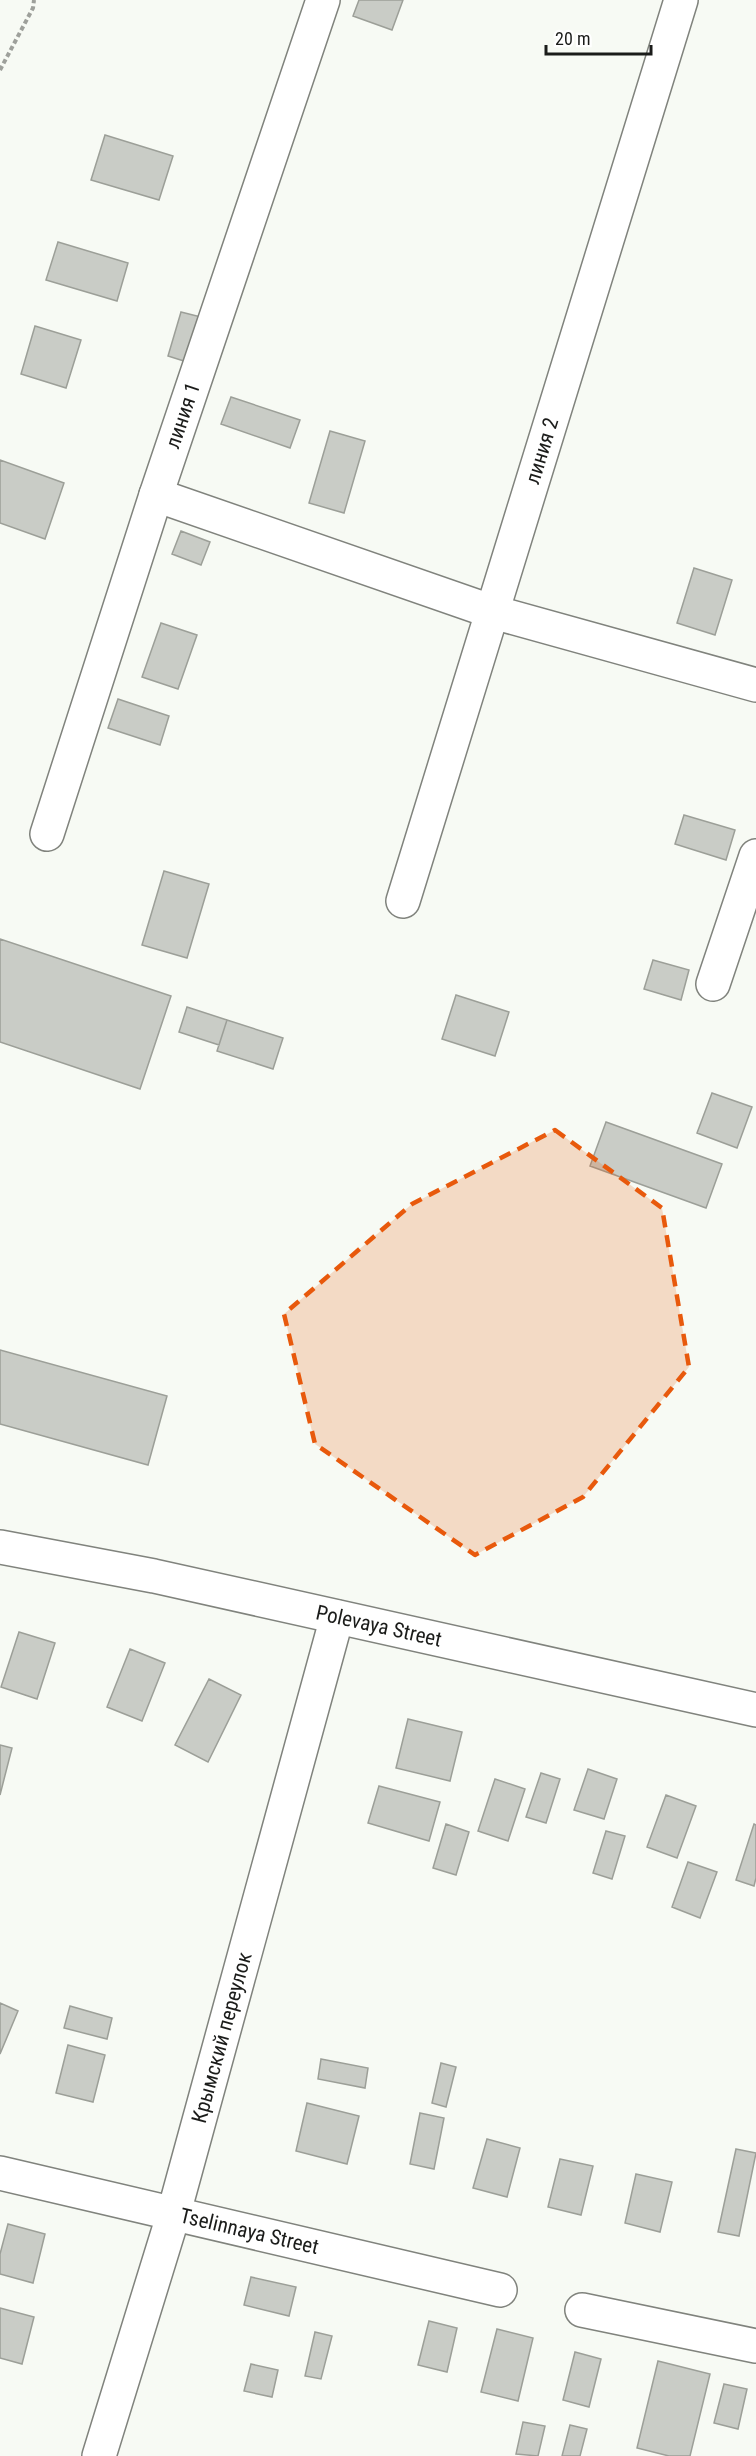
<svg xmlns="http://www.w3.org/2000/svg" width="756" height="2456" font-family="'Roboto Condensed',sans-serif">
<style>
.building{fill:#c9ccc6;stroke:#9c9f98;stroke-width:1.5}
.lines{fill:none;stroke-linecap:round;stroke-linejoin:round}
.minor-casing{stroke:#80837d;stroke-width:36}
.path{stroke:#9ea09b;stroke-width:4;stroke-dasharray:4.5 3;stroke-linecap:butt}
.minor{stroke:#fff;stroke-width:33}
.marked{fill:#e8590c;fill-opacity:0.2;stroke:#e8590c;stroke-width:4.5;stroke-dasharray:12 8;stroke-linejoin:round}
.labels{text-anchor:middle;dominant-baseline:central;stroke-width:6;stroke-linejoin:round;paint-order:stroke}
.street-label{font-size:21px;fill:#1b1c1a;stroke:#fff}
</style>
<rect width="100%" height="100%" fill="#f7faf4"/>
<path class="building" d="M359,0H403L392,30L353,16Z
M105,135L173,156L159,200L91,180Z
M58,242L128,263L117,301L46,280Z
M181,312L201,317L187,362L168,356Z
M35,326L81,340L66,388L21,374Z
M231,397L300,420L290,448L221,424Z
M330,431L365,441L344,513L309,503Z
M0,460L64,483L45,539L0,523Z
M181,531L210,542L201,565L172,554Z
M694,568L732,580L715,635L677,623Z
M161,623L197,635L178,689L142,677Z
M118,699L169,716L160,745L108,728Z
M684,815L735,830L726,860L675,844Z
M164,871L209,884L187,958L142,945Z
M0,939L171,996L140,1089L0,1042Z
M653,960L689,970L681,1000L644,989Z
M456,995L509,1012L495,1056L442,1039Z
M187,1007L227,1020L219,1045L179,1032Z
M227,1020L283,1038L273,1069L217,1051Z
M712,1093L752,1107L737,1148L697,1133Z
M606,1122L722,1164L706,1208L590,1166Z
M0,1350L167,1396L148,1465L0,1424Z
M19,1632L55,1643L37,1699L1,1687Z
M130,1649L165,1663L142,1721L107,1707Z
M209,1679L241,1695L208,1762L175,1745Z
M408,1719L462,1732L450,1781L396,1768Z
M0,1745L12,1748L0,1795Z
M588,1769L617,1779L604,1819L574,1810Z
M541,1773L560,1779L546,1823L526,1817Z
M495,1779L525,1789L508,1841L478,1831Z
M379,1786L440,1802L429,1841L368,1823Z
M666,1795L696,1806L677,1858L647,1847Z
M446,1824L469,1832L456,1875L433,1868Z
M754,1824L756,1825V1878L754,1886L736,1880Z
M606,1831L625,1836L612,1879L593,1873Z
M688,1862L717,1872L700,1918L672,1907Z
M0,2003L18,2011L0,2054Z
M70,2006L112,2018L107,2039L64,2028Z
M68,2045L105,2055L93,2102L56,2093Z
M321,2059L368,2068L365,2088L318,2079Z
M441,2063L456,2067L446,2107L432,2103Z
M307,2103L359,2116L347,2164L296,2151Z
M420,2113L444,2118L434,2169L410,2164Z
M487,2139L520,2148L507,2197L473,2188Z
M736,2149L756,2153L739,2236L718,2232Z
M560,2159L593,2166L581,2215L548,2207Z
M636,2174L672,2182L660,2232L625,2223Z
M8,2224L45,2234L33,2283L0,2274V2254Z
M251,2277L296,2287L289,2316L244,2305Z
M0,2308L34,2317L22,2364L0,2358Z
M429,2321L457,2328L447,2372L418,2365Z
M497,2329L533,2338L518,2401L481,2392Z
M315,2332L332,2336L321,2379L305,2376Z
M575,2352L601,2359L589,2407L563,2400Z
M658,2361L710,2374L690,2456H669L637,2448Z
M251,2364L278,2370L272,2397L244,2391Z
M724,2384L747,2389L738,2429L714,2423Z
M523,2422L545,2426L538,2456L516,2454Z
M570,2425L587,2429L580,2456H562Z"/>
<g class="lines">
<defs>
<g id="minor">
<path d="M156,495L493,612L756,685"/>
<path id="s1" d="M47,834L156,495L323,0"/>
<path id="s2" d="M403,901L681,0"/>
<path d="M713,984L756,856"/>
<path id="s3" d="M0,1547L154,1576L756,1710"/>
<path id="s4" d="M0,2173L500,2290"/>
<path d="M582,2310L756,2346"/>
<path id="s5" d="M99,2456L173,2216L337,1617"/>
</g>
</defs>
<use href="#minor" class="minor-casing"/>
<path class="path" d="M0,70L33,8L34,0"/>
<use href="#minor" class="minor"/>
</g>
<path class="marked" d="M555,1130L662,1208L689,1367L583,1497L475,1555L315,1444L284,1314L412,1204Z"/>
<g class="labels">
<g class="street-label">
<text stroke="none"><textPath href="#s1" startOffset="440">линия 1</textPath></text>
<text stroke="none"><textPath href="#s2" startOffset="471">линия 2</textPath></text>
<text stroke="none"><textPath href="#s3" startOffset="387">Polevaya Street</textPath></text>
<text stroke="none"><textPath href="#s5" startOffset="436">Крымский переулок</textPath></text>
<text stroke="none"><textPath href="#s4" startOffset="256">Tselinnaya Street</textPath></text>
</g>
</g>
<path d="M546 45v9h105v-9" fill="none" stroke="#1b1c1a" stroke-width="3"/>
<text x="555" y="45" font-size="18" fill="#1b1c1a" stroke="#ffffff" stroke-width="4.5" paint-order="stroke">20 m</text>
</svg>
